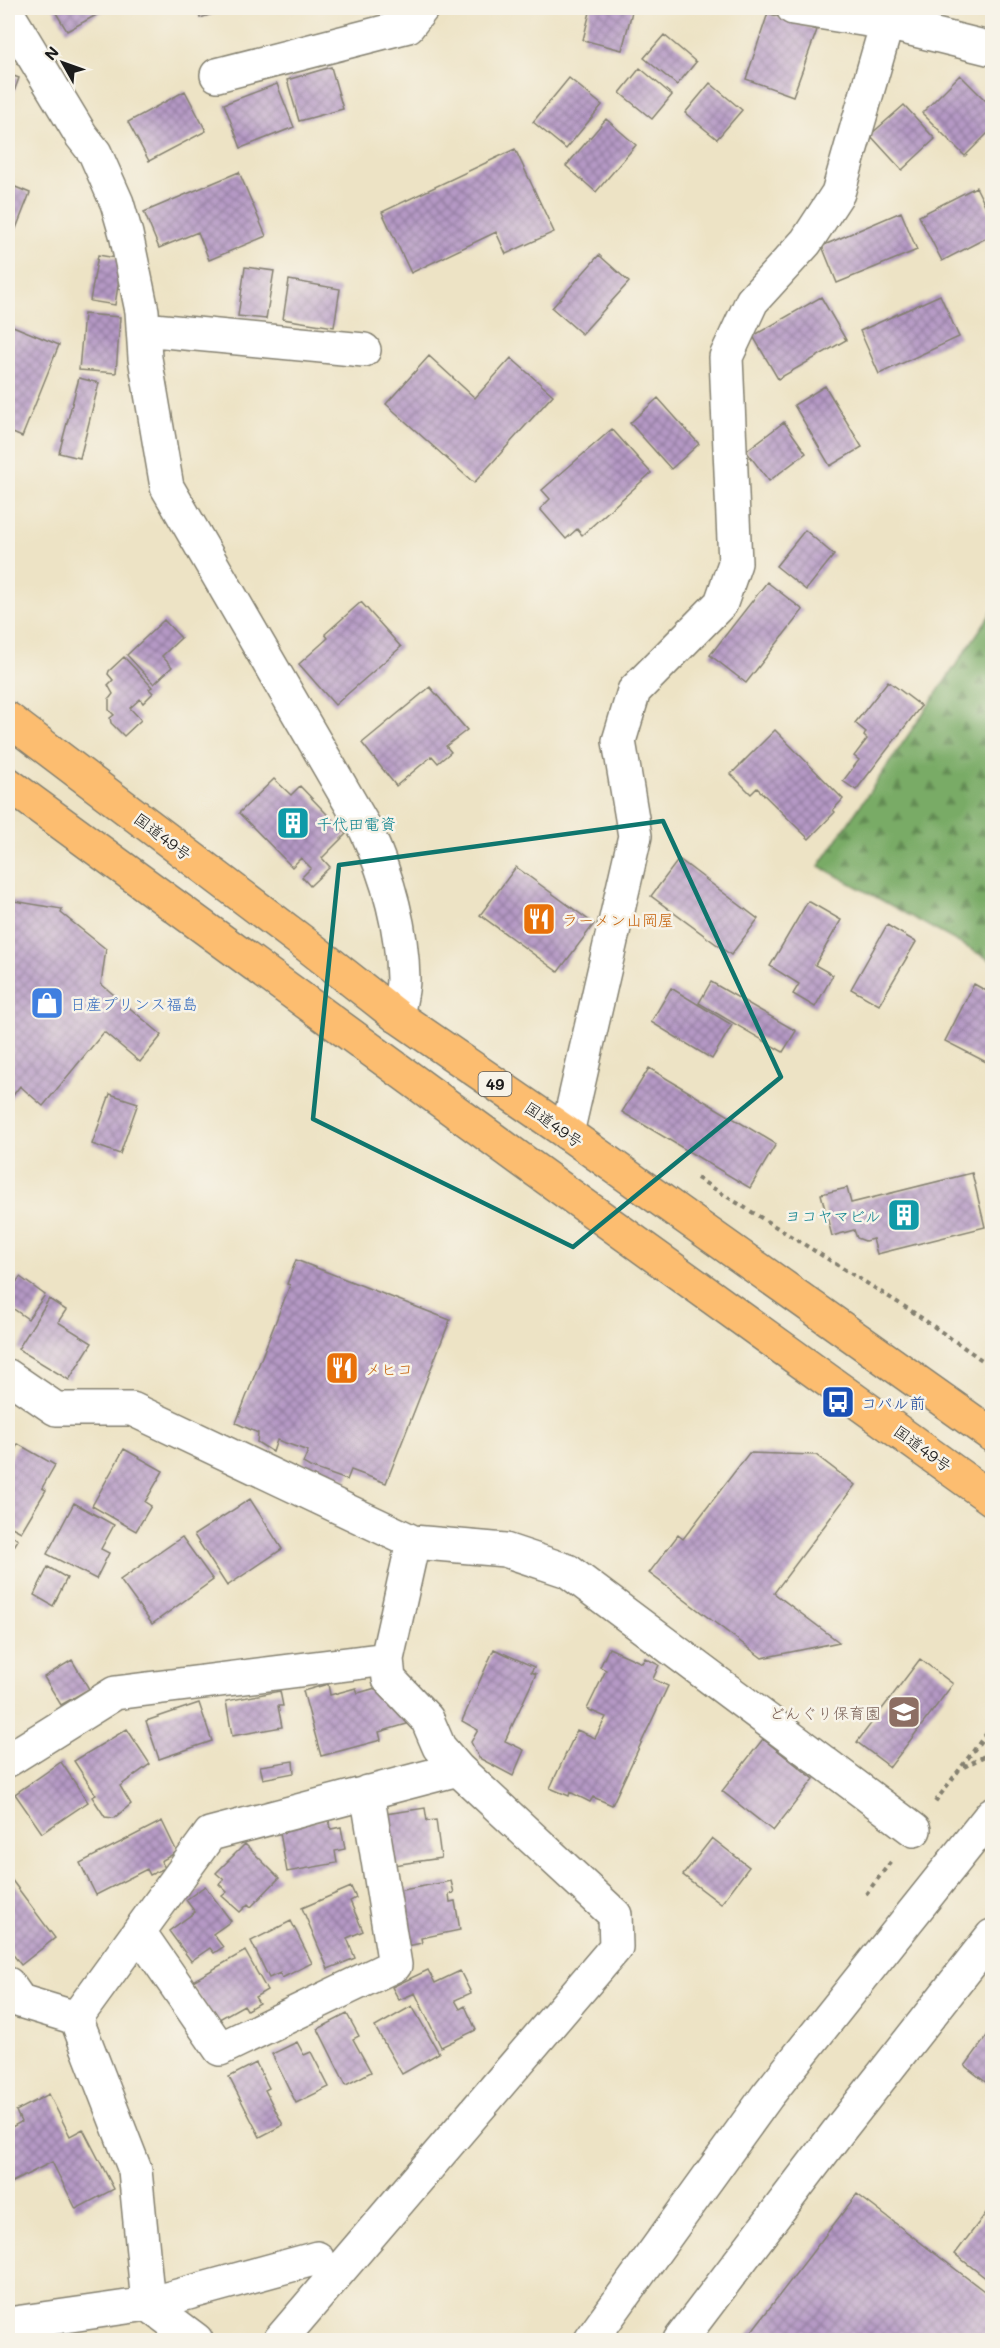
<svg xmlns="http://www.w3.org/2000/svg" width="1000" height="2348" font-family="Mali,'Klee One',sans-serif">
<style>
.forest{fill:url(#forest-firs);stroke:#4a6441;stroke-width:1.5}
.building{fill:url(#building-cross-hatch)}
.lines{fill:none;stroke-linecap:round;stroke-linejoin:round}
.minor-casing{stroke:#848070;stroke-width:36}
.highway-casing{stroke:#848070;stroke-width:36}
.path{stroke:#848070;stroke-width:4;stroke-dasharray:4.5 4.5;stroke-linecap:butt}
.minor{stroke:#fff;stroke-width:33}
.highway{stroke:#fcbd6f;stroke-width:33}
.marked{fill:none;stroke:#0f766e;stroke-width:4.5;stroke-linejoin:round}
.labels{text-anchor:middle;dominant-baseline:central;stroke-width:5;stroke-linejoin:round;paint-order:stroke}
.shield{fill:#f7f3e8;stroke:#5e5c59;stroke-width:1.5}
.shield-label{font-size:15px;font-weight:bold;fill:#1c1c1c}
.culture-label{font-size:16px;fill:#0d838f;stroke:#f7f3e8;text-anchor:start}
.street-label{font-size:16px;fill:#1c1c1c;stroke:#f7f3e8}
.food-label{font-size:16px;fill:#c56008;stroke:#f7f3e8;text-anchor:start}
.shop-label{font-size:16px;fill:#366cbe;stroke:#f7f3e8;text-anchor:start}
.transit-label{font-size:16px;fill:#164399;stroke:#f7f3e8;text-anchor:start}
.education-label{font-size:16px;fill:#785e54;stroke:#f7f3e8;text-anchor:end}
</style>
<defs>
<pattern id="forest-firs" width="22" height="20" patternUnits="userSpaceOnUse" patternTransform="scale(1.5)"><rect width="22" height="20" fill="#79ab66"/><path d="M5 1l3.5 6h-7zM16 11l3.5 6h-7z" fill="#628a53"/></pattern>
<pattern id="building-cross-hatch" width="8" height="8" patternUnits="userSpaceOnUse" patternTransform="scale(1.5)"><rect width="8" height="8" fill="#b599c5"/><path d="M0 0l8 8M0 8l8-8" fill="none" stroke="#927c9f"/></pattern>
</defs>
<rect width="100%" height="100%" fill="#f7f3e8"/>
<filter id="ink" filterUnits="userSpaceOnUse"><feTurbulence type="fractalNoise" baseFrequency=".0167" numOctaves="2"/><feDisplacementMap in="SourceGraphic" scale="12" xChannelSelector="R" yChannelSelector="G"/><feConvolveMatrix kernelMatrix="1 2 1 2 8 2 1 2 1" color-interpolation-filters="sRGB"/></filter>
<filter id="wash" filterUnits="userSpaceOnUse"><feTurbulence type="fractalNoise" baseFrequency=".008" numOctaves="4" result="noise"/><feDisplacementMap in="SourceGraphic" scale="24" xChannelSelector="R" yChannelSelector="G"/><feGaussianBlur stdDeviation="1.35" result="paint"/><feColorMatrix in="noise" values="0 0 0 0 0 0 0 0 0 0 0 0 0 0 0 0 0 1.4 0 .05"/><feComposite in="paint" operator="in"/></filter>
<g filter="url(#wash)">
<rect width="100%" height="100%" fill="#ede3c5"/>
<path class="forest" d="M992,612V961L819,866Z"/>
<g id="blocks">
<path class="building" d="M53,8H109L67,31Z
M197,8H231L200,18Z
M591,8H633L622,50L583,40Z
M768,13L817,30L793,96L746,79Z
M664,35L696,62L677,85L644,58Z
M331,67L343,109L299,121L287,80Z
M640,68L672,95L652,119L620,93Z
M8,74L19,78L8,108Z
M960,75L992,107V129L965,156L922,113Z
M569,78L602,105L566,149L533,122Z
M710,83L742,110L717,139L685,113Z
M277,84L294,127L241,148L224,104Z
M185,91L206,131L149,161L128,122Z
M904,105L935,139L902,170L870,135Z
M606,119L636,145L596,192L566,166Z
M515,149L554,232L506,254L496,232L411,273L382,212Z
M239,172L266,236L209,260L198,232L159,248L144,212Z
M8,184L30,193L8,249Z
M976,187L992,219V235L942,261L919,216Z
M901,212L917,250L837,283L822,246Z
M98,255L122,259L115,305L90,301Z
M599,255L629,282L582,334L552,308Z
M245,267L274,271L266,319L238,316Z
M289,280L340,289L334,327L283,319Z
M940,295L959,337L879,374L860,331Z
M821,297L846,340L778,379L753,336Z
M84,314L120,317L116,373L79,370Z
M8,324L59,345L22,437L8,431Z
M429,356L475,398L511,358L553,395L474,483L386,404Z
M79,378L99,383L80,458L59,453Z
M825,386L862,447L830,466L794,405Z
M658,398L699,444L671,469L630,423Z
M784,422L806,453L769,481L746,451Z
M612,429L651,473L582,535L577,529L566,539L540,509L550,499L542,490Z
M805,530L834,555L806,590L776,566Z
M767,582L803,610L746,683L710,655Z
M361,602L401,647L335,705L299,664L328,638L325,634Z
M164,620L181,638L162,656L172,667L154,684L127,655Z
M124,657L152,687L149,689L153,693L143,703L140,699L130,708L141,720L124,736L111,723L110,718L114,715L109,710V699L113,694L108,685L113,680L108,674L109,671Z
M888,681L921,706L856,790L843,781L859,760L854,756L867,739L864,736L866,732L855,723Z
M430,687L467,730L446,746L451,752L438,763L432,756L396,786L362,743Z
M775,730L843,799L833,810L835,812L809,839L757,788L751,794L731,774Z
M274,779L291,795L300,786L346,834L322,858L330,867L310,886L302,877L311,868L301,858L292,867L239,813Z
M679,859L758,919L731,955L651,896Z
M516,867L594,924L558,972L480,915Z
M8,900L62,909L61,913L106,949L101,984L162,1035L140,1062L104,1032L43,1106L20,1086L8,1102Z
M808,901L841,920L815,965L833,975L815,1007L793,994L799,984L770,966Z
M887,925L916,942L879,1005L851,989Z
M711,982L796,1031L783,1052L699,1003Z
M974,984L992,994V1065L945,1041Z
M671,988L732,1025L712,1059L651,1022Z
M649,1068L776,1144L750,1188L622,1112Z
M110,1094L138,1103L120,1154L92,1144Z
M972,1173L985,1227L877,1254L873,1239L865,1241L857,1238L854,1230L832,1236L821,1194L847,1188L851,1203Z
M296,1260L450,1320L386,1483L351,1470L347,1480L310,1467L303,1463L308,1451L277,1440L273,1452L257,1442L258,1433L236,1423L290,1285L287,1284Z
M20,1277L45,1295L28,1319L8,1305L13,1297L8,1293Z
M49,1299L66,1310L58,1322L92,1343L69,1380L18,1349Z
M18,1444L55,1465L42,1488L46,1490L21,1532L8,1525V1463Z
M124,1449L163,1471L145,1502L151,1506L136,1531L92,1506Z
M749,1453L816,1455L855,1485L774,1593L839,1642L762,1658L649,1573L678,1535L683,1539Z
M250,1499L282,1549L227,1586L194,1535Z
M74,1503L114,1525L101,1549L109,1553L96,1579L47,1554Z
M8,1533L18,1540L8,1556Z
M182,1537L213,1580L152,1624L120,1580Z
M48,1567L67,1578L53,1606L34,1595Z
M609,1648L642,1663L645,1658L659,1665L653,1679L668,1686L612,1805L593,1797L590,1802L570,1792L569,1796L550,1788L577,1730L595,1738L606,1717L587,1709L606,1670L600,1667Z
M494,1649L534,1667L531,1672L536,1674L505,1741L524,1750L513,1776L479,1758L471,1742L478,1730L462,1721Z
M920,1659L953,1684L890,1767L857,1742Z
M72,1660L89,1689L61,1705L44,1677Z
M328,1684L330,1695L356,1688L358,1693L383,1686L386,1700L400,1697L407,1724L379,1732L381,1740L321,1756L303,1691Z
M280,1691L283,1706H278L282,1727L232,1736L226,1701Z
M199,1703L212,1741L159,1759L146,1721Z
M127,1729L150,1764L120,1786L131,1804L114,1818L105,1817L92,1797L96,1795L74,1761Z
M763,1739L814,1779L773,1831L722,1791Z
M293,1761L294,1773L263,1779L260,1766Z
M61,1762L88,1802L42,1833L15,1794Z
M425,1808L427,1821L436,1820L441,1858L387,1866L379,1815Z
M329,1818L331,1829L341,1827L345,1849L335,1851L337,1863L287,1872L279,1827Z
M162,1821L177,1852L161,1861L165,1868L150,1875L147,1869L96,1895L80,1863Z
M712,1838L749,1867L721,1904L683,1875Z
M245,1844L279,1878L251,1907L248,1904L240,1912L222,1896L227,1892L219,1884L224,1880L216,1873Z
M8,1875L55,1938L21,1965L8,1948Z
M451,1881L454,1893L449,1894L450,1902L455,1901L460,1930L421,1938L422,1943L407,1946L397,1891Z
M205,1886L231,1921L213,1934L223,1947L214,1953L210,1948L191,1961L169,1931L195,1912L186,1900Z
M351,1887L356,1898L350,1901L363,1931L347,1938L355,1958L328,1969L302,1908Z
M291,1921L312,1963L282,1978L280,1973L269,1978L251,1941Z
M245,1951L267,1990L255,1997L259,2003L247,2010L244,2005L214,2022L191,1982Z
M428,1970L435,1983L460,1971L471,1993L455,2000L460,2009L465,2006L476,2030L441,2047L415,1993L399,2000L392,1987Z
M412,2006L439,2053L402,2074L375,2027Z
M347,2014L359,2036L353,2039L371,2072L346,2085L318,2029Z
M992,2029V2087L965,2066Z
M297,2042L304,2055L311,2052L329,2087L296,2103L272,2054Z
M256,2063L269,2088L265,2090L283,2125L260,2137L229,2077Z
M49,2094L70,2136L83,2129L114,2189L76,2209L52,2162L8,2184V2129L21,2122L16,2111Z
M857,2194L992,2297V2337L990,2340H745Z
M992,2205V2283L955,2254Z"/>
</g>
</g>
<g filter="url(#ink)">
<use href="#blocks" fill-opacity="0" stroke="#848070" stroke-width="1.5"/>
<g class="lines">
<defs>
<path id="minor" d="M793,8L887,23L992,49
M8,14L81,135L95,153L117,203L126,234L142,311L145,358L167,487L366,830C388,877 402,928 403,979C403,991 399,1005 397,1016
M217,75L408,26L422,8
M143,329L364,350
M567,1133L635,836L619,741L634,691L721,603L735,563L726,357L752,301L806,242L838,193L887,23
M8,1376L56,1409H132L413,1542L505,1550L568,1571L914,1830
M8,1760L115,1693L387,1659L413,1542
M139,1932L220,2049L395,1965L367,1792
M8,1984L20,2001L76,2018L135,2170L148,2304L196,2340
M76,2018L210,1834L458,1769
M8,2324L148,2304L317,2258
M280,2340L616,1947L615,1915L458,1769L439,1747L427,1719L389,1679L387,1659
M591,2340L767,2096L992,1814
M680,2340L837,2133L992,1936"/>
<path id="highway" d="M8,719L308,946L397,1016L567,1133L992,1435
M8,784L523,1161L992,1499"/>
</defs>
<use href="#minor" class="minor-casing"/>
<use href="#highway" class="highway-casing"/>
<path class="path" d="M697,1178L910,1310L992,1367
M964,1767L992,1752
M935,1802L992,1726
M866,1894L893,1859"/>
<use href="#minor" class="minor"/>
<use href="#highway" class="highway"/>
</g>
</g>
<path class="marked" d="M663,821L781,1077L573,1247L313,1119L339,865Z"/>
<defs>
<symbol id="building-square" viewBox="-11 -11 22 22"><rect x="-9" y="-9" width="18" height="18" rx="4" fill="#0f9aa8" stroke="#f7f3e8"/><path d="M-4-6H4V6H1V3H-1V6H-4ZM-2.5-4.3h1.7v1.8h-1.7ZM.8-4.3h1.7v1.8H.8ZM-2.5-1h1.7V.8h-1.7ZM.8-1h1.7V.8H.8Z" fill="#fff"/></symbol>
<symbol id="restaurant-square" viewBox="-11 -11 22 22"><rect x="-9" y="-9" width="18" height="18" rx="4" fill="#e8710a" stroke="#f7f3e8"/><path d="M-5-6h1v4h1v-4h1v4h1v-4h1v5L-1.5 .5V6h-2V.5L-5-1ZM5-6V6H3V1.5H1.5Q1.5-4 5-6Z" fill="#fff"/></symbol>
<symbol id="shop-square" viewBox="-11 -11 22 22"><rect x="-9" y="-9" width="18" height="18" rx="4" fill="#3f7fe0" stroke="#f7f3e8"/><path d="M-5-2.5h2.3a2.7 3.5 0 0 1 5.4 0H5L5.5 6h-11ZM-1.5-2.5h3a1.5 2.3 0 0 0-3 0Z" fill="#fff"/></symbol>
<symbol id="bus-square" viewBox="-11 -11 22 22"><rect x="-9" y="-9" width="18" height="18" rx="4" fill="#1a4fb4" stroke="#f7f3e8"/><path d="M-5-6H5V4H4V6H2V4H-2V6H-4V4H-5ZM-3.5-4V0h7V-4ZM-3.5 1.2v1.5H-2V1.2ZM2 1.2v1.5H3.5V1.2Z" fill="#fff"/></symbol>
<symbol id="school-square" viewBox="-11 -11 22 22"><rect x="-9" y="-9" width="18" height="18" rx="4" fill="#8d6e63" stroke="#f7f3e8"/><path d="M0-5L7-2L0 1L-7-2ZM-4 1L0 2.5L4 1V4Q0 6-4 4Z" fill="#fff"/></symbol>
</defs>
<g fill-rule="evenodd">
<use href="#building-square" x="274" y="804" width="38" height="38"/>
<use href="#restaurant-square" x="520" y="900" width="38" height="38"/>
<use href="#shop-square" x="28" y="984" width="38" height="38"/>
<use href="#building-square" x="885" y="1196" width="38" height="38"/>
<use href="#restaurant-square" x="323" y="1349" width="38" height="38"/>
<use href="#bus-square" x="819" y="1383" width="38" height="38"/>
<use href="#school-square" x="885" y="1693" width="38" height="38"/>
</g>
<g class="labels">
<rect class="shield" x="478.5" y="1072" width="33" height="24" rx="4.5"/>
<g class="shield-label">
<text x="495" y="1084">49</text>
</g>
<g class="culture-label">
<text x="316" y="823">千代田電資</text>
<text x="881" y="1215" text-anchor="end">ヨコヤマビル</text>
</g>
<g class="street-label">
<text transform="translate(163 836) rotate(37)">国道49号</text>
<text transform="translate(554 1124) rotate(35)">国道49号</text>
<text transform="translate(923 1448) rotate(36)">国道49号</text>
</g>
<g class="food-label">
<text x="562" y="919">ラーメン山岡屋</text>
<text x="365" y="1368">メヒコ</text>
</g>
<g class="shop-label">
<text x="70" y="1003">日産プリンス福島</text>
</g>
<g class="transit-label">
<text x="861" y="1402">コパル前</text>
</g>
<g class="education-label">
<text x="881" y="1712">どんぐり保育園</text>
</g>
</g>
<rect width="1000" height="2348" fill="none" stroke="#f7f3e8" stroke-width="30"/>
<g transform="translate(63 63) rotate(310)" stroke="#f7f3e8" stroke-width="4.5" paint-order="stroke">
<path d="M0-4.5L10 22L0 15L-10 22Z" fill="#1c1c1c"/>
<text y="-9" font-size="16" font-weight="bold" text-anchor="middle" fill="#1c1c1c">N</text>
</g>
</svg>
